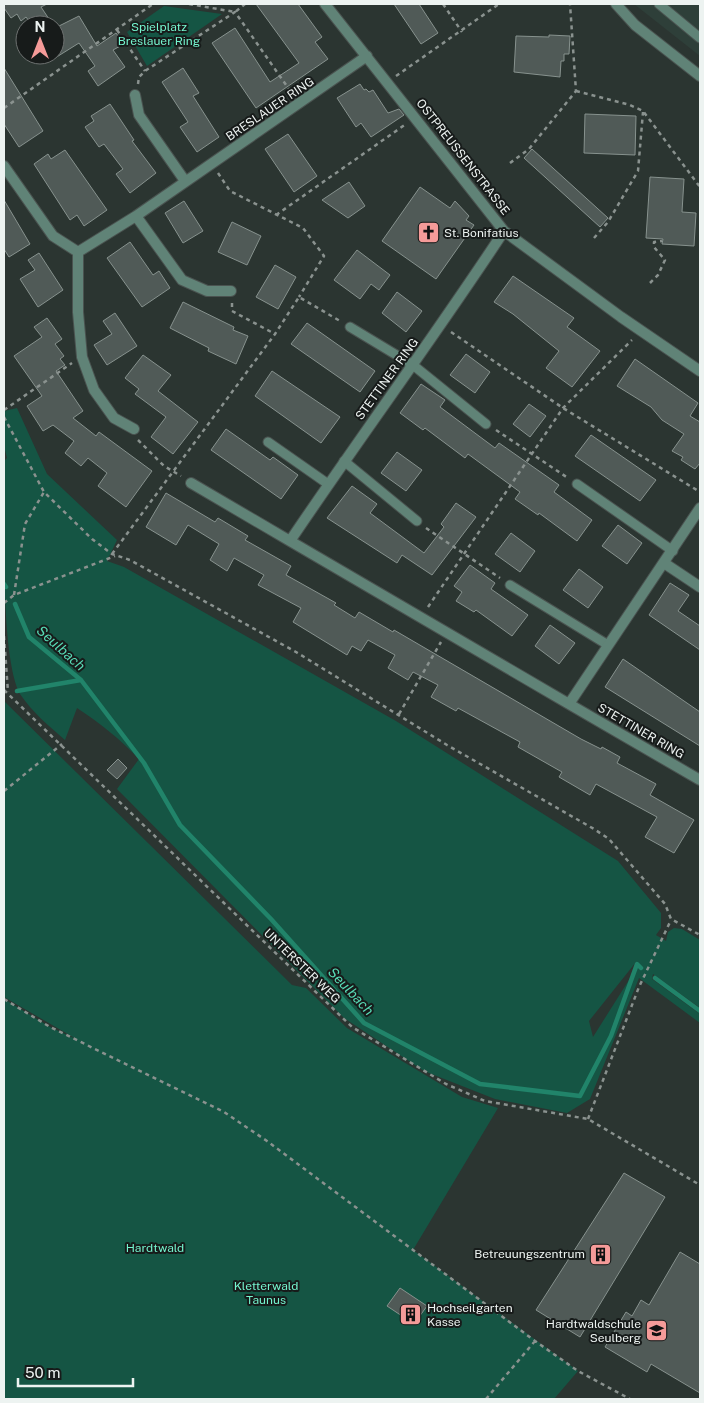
<svg xmlns="http://www.w3.org/2000/svg" width="704" height="1403" font-family="'Public Sans',sans-serif">
<style>
.built{fill:#2e3f39}
.green{fill:#155544;fill-rule:evenodd}
.lines{fill:none;stroke-linecap:round;stroke-linejoin:round}
.stream{stroke:#21846a;stroke-width:4.5}
.building{fill:#505a57;stroke:#87928e}
.service-casing{stroke:#4a5350;stroke-width:11}
.minor-casing{stroke:#4a5350;stroke-width:12}
.tertiary-casing{stroke:#4a5350;stroke-width:12}
.path{stroke:#8a928f;stroke-width:2.5;stroke-dasharray:4 4;stroke-linecap:butt}
.service{stroke:#608377;stroke-width:9}
.minor{stroke:#608377;stroke-width:10}
.tertiary{stroke:#608377;stroke-width:10}
.labels{text-anchor:middle;dominant-baseline:central;stroke-width:4;stroke-linejoin:round;paint-order:stroke}
.park-label{font-size:12px;fill:#75f5cf;stroke:#171b1a}
.street-label{font-size:12px;fill:#edf3f1;stroke:#171b1a}
.poi-label{font-size:12px;fill:#edf3f1;stroke:#171b1a;text-anchor:start}
.water-label{font-size:14px;font-style:italic;fill:#57dab5;stroke:#171b1a}
</style>
<rect width="100%" height="100%" fill="#2b3531"/>
<path class="built" d="M634,4H700V56Z"/>
<path class="green" d="M164,6L222,14L147,66L127,32Z
M17,408L47,474L117,540L107,561L124,567L396,721L618,861L661,913V928L656,935L666,941L668,932L674,928L682,929L700,940V1008L653,974L652,979L700,1014V1023L639,978L590,1099L567,1113L495,1099L424,1071L344,1018L117,789L139,759C120,739 100,723 77,708L65,740C50,727 32,712 20,694C0,657 4,511 4,461L7,458L4,446V411ZM636,962L639,964L593,1037L589,1021Z
M4,701L292,985L306,988L347,1028L462,1097L498,1108L413,1250L578,1371L554,1399H4V999L50,1027L78,1040L4,997Z"/>
<g class="lines">
<path class="stream" d="M4,584L6,587
M15,604L29,637L81,680L144,763L180,825L271,919L364,1023L480,1084L580,1096L611,1036L637,964L641,968
M17,691L81,680
M655,978L700,1011"/>
</g>
<path class="building" d="M4,4H47L41,7L53,25H32L26,17L21,21L17,14L11,18L4,8Z
M256,4H298L322,37L315,42L328,59L256,108L212,43L235,28L270,82L299,63Z
M394,4H419L438,33L421,44Z
M79,16L97,46L116,33L124,44L113,50L125,67L98,86L88,71L95,66L79,43L55,58V28Z
M549,35L570,36L569,54H564V61H561L560,77L514,72L516,36L549,37Z
M4,68L43,131L19,147L4,124Z
M183,68L199,93L193,96L219,137L197,152L180,127L188,122L162,82Z
M360,84L364,90L366,89L369,92L373,90L388,113L399,109L404,115L371,137L361,123L356,127L337,98Z
M110,104L134,140L132,141L156,173L130,193L116,174L123,169L104,144L99,147L85,127L94,121L91,116Z
M585,114L636,116L635,155L584,153Z
M288,134L317,176L294,192L265,149Z
M532,149L608,218L600,227L524,158Z
M65,150L107,210L84,226L77,215L70,220L34,164L48,154L51,159Z
M650,177L684,179L682,212L696,213L694,246L662,244L663,239L646,238Z
M349,182L365,206L348,218L322,200Z
M420,187L450,208L455,201L469,216L466,220L474,225L436,279L382,241Z
M4,200L30,244L9,257L4,249Z
M184,201L203,231L183,243L165,213Z
M232,222L261,236L247,265L218,252Z
M130,242L153,275L159,271L170,288L142,307L107,258Z
M357,250L390,275L379,290L371,284L360,299L334,280Z
M39,253L63,290L38,307L20,279L35,270L28,260Z
M275,265L296,277L278,309L256,297Z
M513,276L574,318L567,327L600,351L572,387L546,368L559,351L513,314L494,302Z
M397,292L422,311L406,332L382,313Z
M183,302L234,327L233,330L248,336L236,364L208,351L209,348L170,328Z
M115,313L137,346L107,365L94,345L112,334L103,321Z
M47,318L62,339L55,344L64,356L60,359L65,365L56,371L83,411L73,418L96,436L99,432L152,471L126,507L98,486L107,473L88,458L81,466L65,453L74,441L53,425L43,431L27,406L42,396L14,356L42,337L34,327Z
M307,323L375,371L360,392L291,344Z
M466,354L490,372L475,393L450,375Z
M143,355L171,375L158,391L198,422L173,454L151,437L166,417L135,394L139,389L125,378Z
M635,359L698,403L690,416L700,422V463L695,469L681,460L683,457L672,451L684,434L662,420L651,407L617,386Z
M272,371L340,417L321,443L255,396Z
M421,384L445,400L440,407L495,448L499,443L559,485L554,492L592,520L577,541L539,513L538,515L515,499L520,492L468,454L465,458L425,428L423,430L400,413Z
M529,404L546,416L530,437L513,424Z
M226,429L270,460L273,457L298,475L281,499L211,450Z
M591,435L656,480L640,501L575,456Z
M397,452L422,470L406,491L381,473Z
M352,486L377,504L370,513L424,553L444,527L441,524L456,503L476,517L432,575L402,555L397,563L327,518Z
M166,493L215,522L218,518L248,536L245,540L291,566L286,575L336,603L334,605L355,618L359,612L393,632L394,630L581,739L601,749L602,747L620,757L617,763L656,784L650,795L694,820L674,853L645,837L657,817L596,784L590,795L559,777L562,772L518,747L520,742L458,708L456,711L431,697L438,685L413,672L408,680L388,668L395,655L368,640L361,651L352,646L347,655L293,622L301,608L258,585L264,575L234,558L227,571L210,560L219,544L188,525L176,545L146,527Z
M618,525L642,543L627,564L602,546Z
M511,533L535,551L520,572L495,554Z
M470,565L495,583L491,589L528,615L512,636L476,610L474,612L456,601L462,592L454,586Z
M579,569L603,587L588,608L563,590Z
M670,583L689,595L678,611L700,626V650L649,615Z
M550,625L575,643L559,664L535,646Z
M623,659L700,712V746L605,687Z
M118,759L127,768L117,779L107,770Z
M624,1173L665,1197L580,1337L536,1310Z
M680,1252L700,1264V1393L651,1364L647,1372L605,1347L626,1312L632,1316L641,1300L649,1305Z
M400,1288L427,1306L414,1324L387,1306Z"/>
<g class="lines">
<defs>
<path id="service" d="M659,4L700,38
M350,327L413,365L486,424
M268,442L328,484
M344,461L417,521
M577,484L673,551
M510,585L608,645"/>
<path id="minor" d="M325,4L504,231L621,317L700,371
M135,95L139,115L185,181
M4,166L53,236L78,252L136,216L367,56
M136,216L182,280L207,291H231
M504,231C435,336 360,437 290,541L569,704L700,508
M78,252V312L82,357L94,390L114,418L134,429
M191,483L290,541
M664,563L700,587
M569,704L700,780"/>
<path id="tertiary" d="M616,4L635,25L700,76"/>
</defs>
<use href="#service" class="service-casing"/>
<use href="#minor" class="minor-casing"/>
<use href="#tertiary" class="tertiary-casing"/>
<path class="path" d="M189,4L235,12L245,4
M443,4L462,32
M117,30L145,71
M396,76L499,4
M138,84L139,77L145,71L235,12L291,92
M576,91L630,105L643,111L700,187
M4,108L153,4
M510,163L529,149L576,91L570,4
M218,173L230,191L303,228L324,256L299,297
M276,215L406,124
M594,238L608,222L638,171L643,112
M650,283L658,275L665,260L654,247V242L662,241
M232,303V311L275,334
M451,332L563,408L700,492
M4,410L72,363
M4,417L44,492L92,539L112,554L130,560L296,652L447,745L594,829L609,839L665,904L671,919L700,935
M496,430L568,478
M138,440L164,466L181,476
M426,528L500,578
M112,554L275,334L299,297L340,321
M14,595L25,524L44,492
M4,603L14,595L115,556
M428,607L563,408L632,340
M4,636L8,692
M4,690L352,1027L446,1084L485,1101L588,1119L700,1185
M399,714L441,642
M4,791L62,744
M4,999L50,1027L224,1112L267,1141L535,1341L578,1371L630,1399
M588,1119L639,987L671,920
M486,1399L535,1341"/>
<use href="#service" class="service"/>
<use href="#minor" class="minor"/>
<use href="#tertiary" class="tertiary"/>
</g>
<defs>
<symbol id="church-square" viewBox="-11 -11 22 22"><rect x="-9" y="-9" width="18" height="18" rx="4" fill="#f59b99" stroke="#171b1a"/><path d="M-1.2-6h2.4v3.5h3.3v2.4h-3.3V6h-2.4V-.1h-3.3v-2.4h3.3Z" fill="#111"/></symbol>
<symbol id="building-square" viewBox="-11 -11 22 22"><rect x="-9" y="-9" width="18" height="18" rx="4" fill="#f59b99" stroke="#171b1a"/><path d="M-4-6H4V6H1V3H-1V6H-4ZM-2.5-4.3h1.7v1.8h-1.7ZM.8-4.3h1.7v1.8H.8ZM-2.5-1h1.7V.8h-1.7ZM.8-1h1.7V.8H.8Z" fill="#111"/></symbol>
<symbol id="school-square" viewBox="-11 -11 22 22"><rect x="-9" y="-9" width="18" height="18" rx="4" fill="#f59b99" stroke="#171b1a"/><path d="M0-5L7-2L0 1L-7-2ZM-4 1L0 2.5L4 1V4Q0 6-4 4Z" fill="#111"/></symbol>
</defs>
<g fill-rule="evenodd">
<use href="#church-square" x="416" y="220" width="25" height="25"/>
<use href="#building-square" x="588" y="1242" width="25" height="25"/>
<use href="#building-square" x="398" y="1302" width="25" height="25"/>
<use href="#school-square" x="644" y="1318" width="25" height="25"/>
</g>
<g class="labels">
<g class="park-label">
<text x="159" y="27">Spielplatz<tspan x="159" dy="14">Breslauer Ring</tspan></text>
<text x="155" y="1248">Hardtwald</text>
<text x="266" y="1286">Kletterwald<tspan x="266" dy="14">Taunus</tspan></text>
</g>
<g class="street-label">
<text transform="translate(270 109) rotate(-34)">BRESLAUER RING</text>
<text transform="translate(463 157) rotate(52)">OSTPREUSSENSTRASSE</text>
<text transform="translate(387 379) rotate(-54)">STETTINER RING</text>
<text transform="translate(641 731) rotate(30)">STETTINER RING</text>
<text transform="translate(302 966) rotate(44)">UNTERSTER WEG</text>
</g>
<g class="poi-label">
<text x="444" y="233">St. Bonifatius</text>
<text x="585" y="1254" text-anchor="end">Betreuungszentrum</text>
<text x="427" y="1308">Hochseilgarten<tspan x="427" dy="14">Kasse</tspan></text>
<text x="641" y="1324" text-anchor="end">Hardtwaldschule<tspan x="641" dy="14">Seulberg</tspan></text>
</g>
<g class="water-label">
<text transform="translate(61 648) rotate(42)">Seulbach</text>
<text transform="translate(351 991) rotate(47)">Seulbach</text>
</g>
</g>
<rect width="704" height="1403" fill="none" stroke="#edf3f1" stroke-width="10"/>
<g transform="translate(40 40)"><circle r="24" fill="#171b1a" stroke="#6d7170"/>
<path d="M0-4L9 19L0 12L-9 19Z" fill="#f59b99"/>
<text y="-8" font-size="14" font-weight="bold" text-anchor="middle" fill="#edf3f1">N</text>
</g>
<path d="M18 1378v8h115v-8" fill="none" stroke="#edf3f1" stroke-width="2.5"/>
<text x="25" y="1378" font-size="15" fill="#edf3f1" stroke="#171b1a" stroke-width="4" paint-order="stroke">50 m</text>
</svg>
